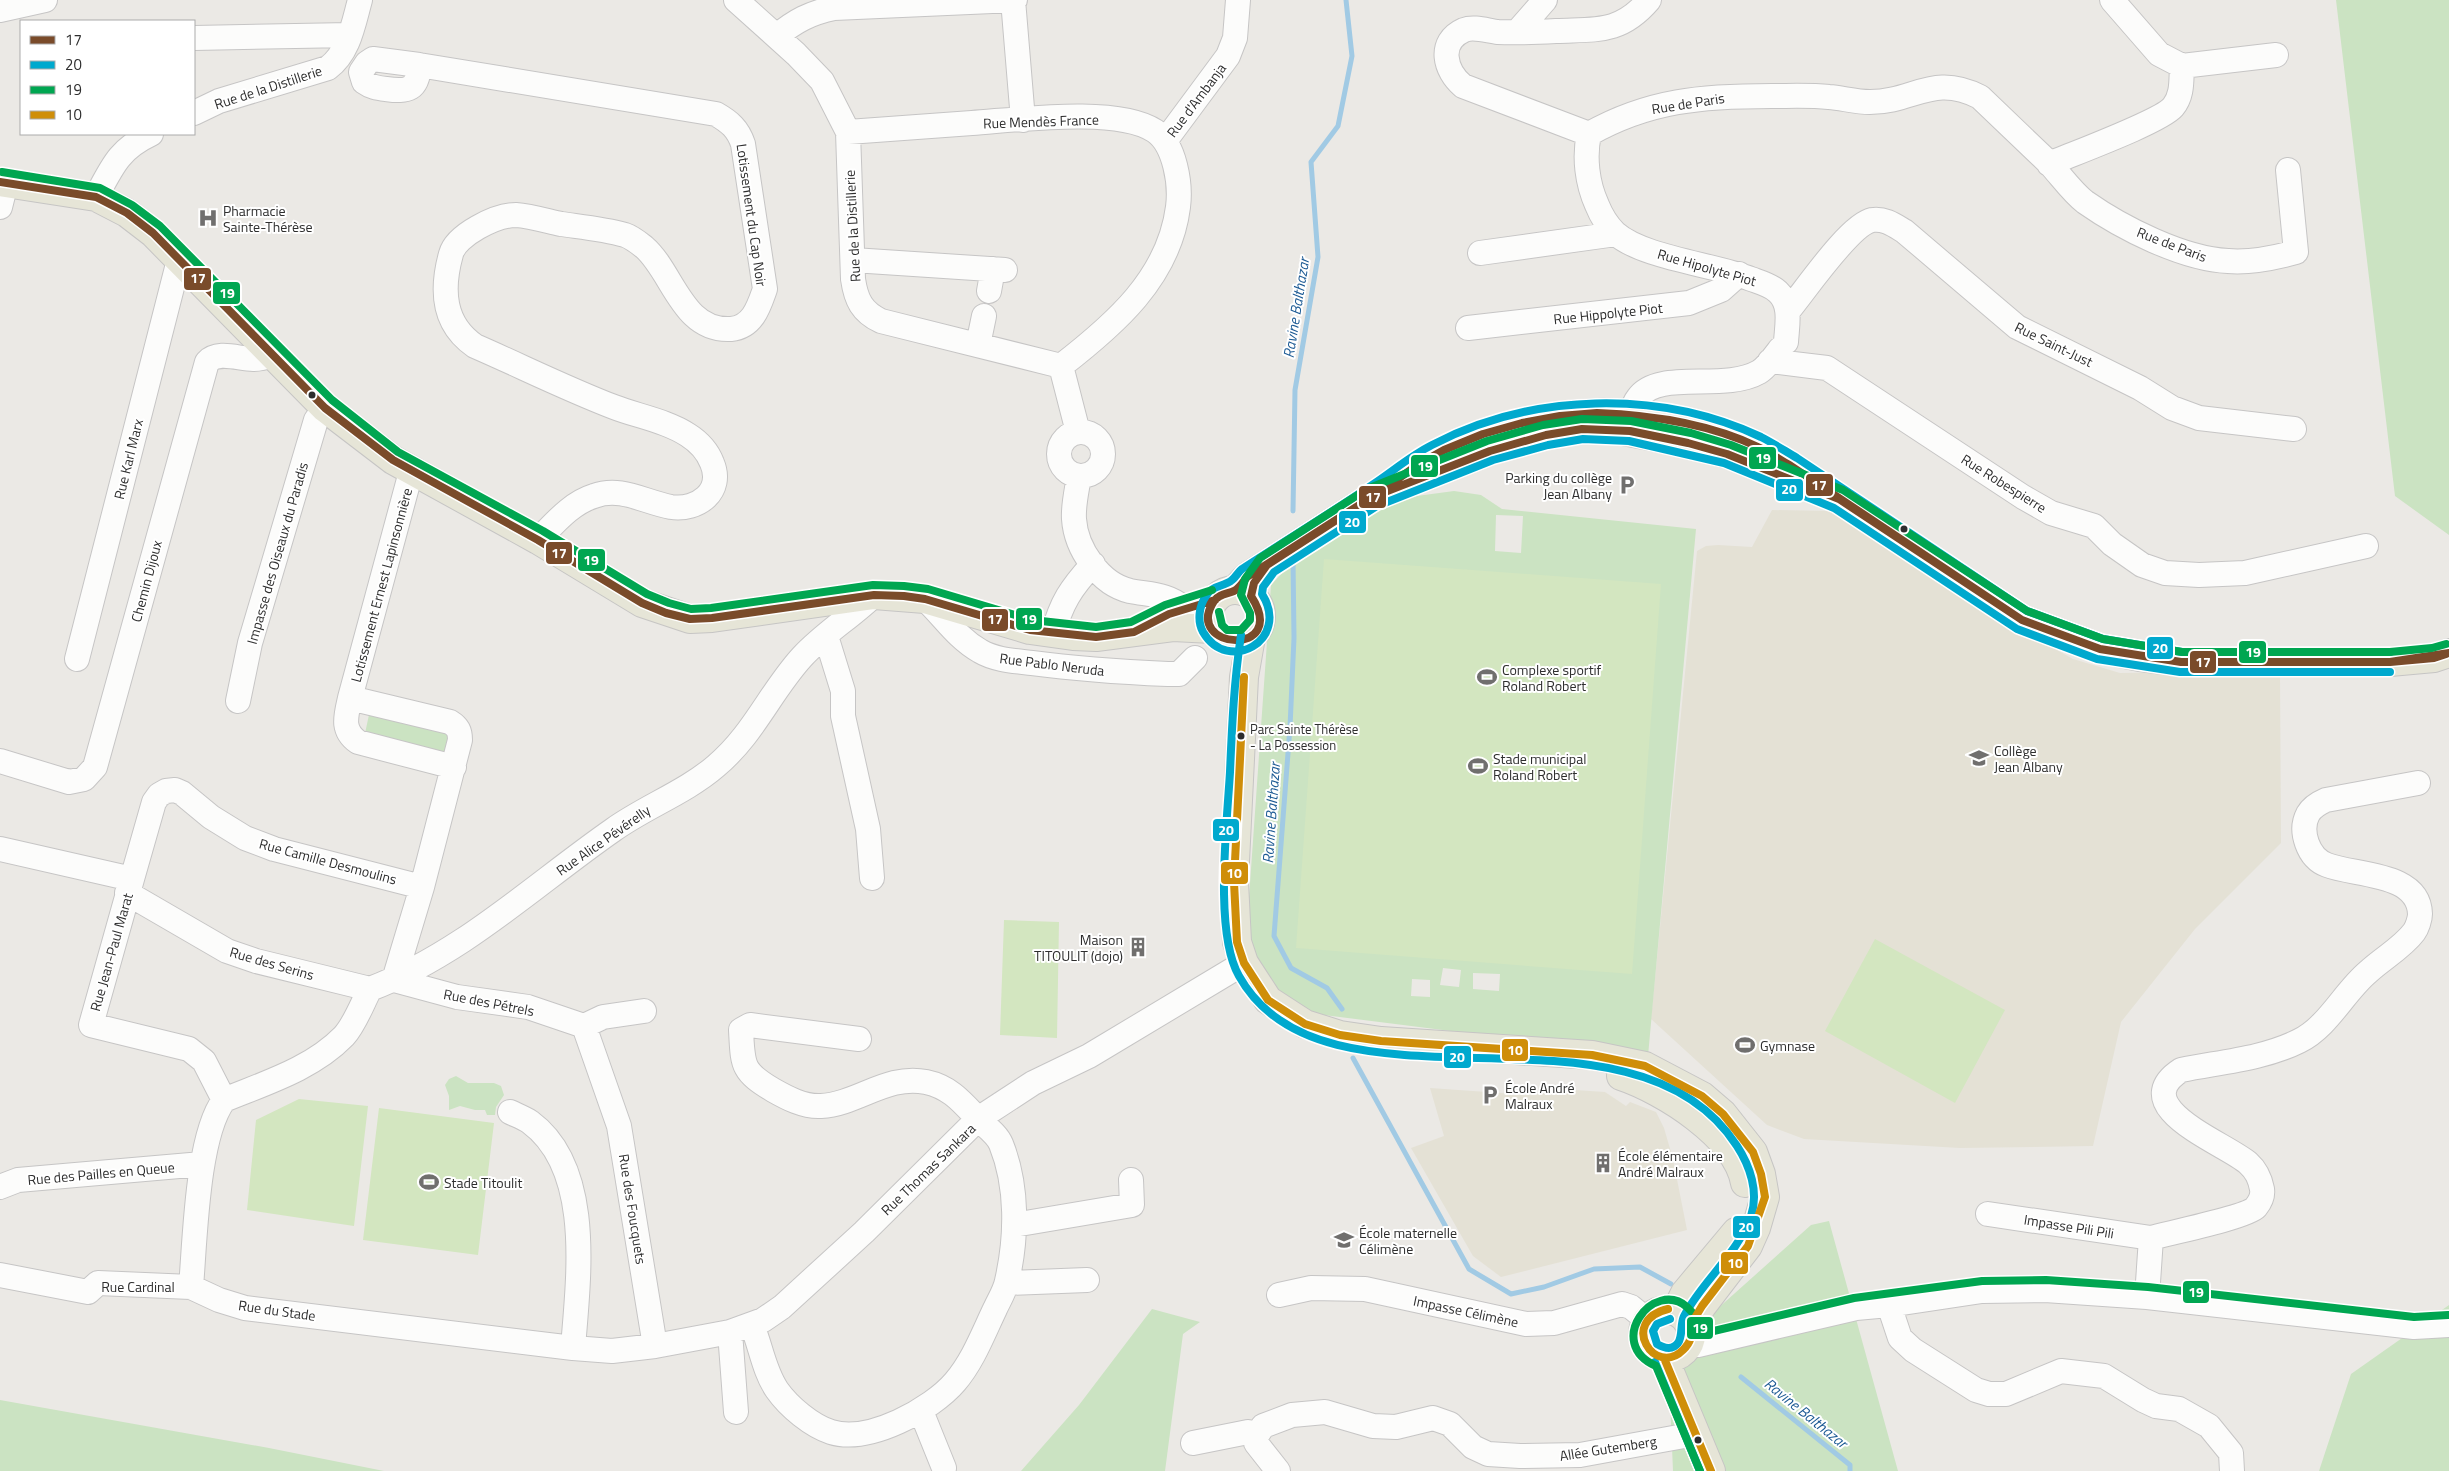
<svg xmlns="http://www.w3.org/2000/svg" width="2449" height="1471" font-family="'Titillium Web',sans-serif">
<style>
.education{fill:#e4e1d5}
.green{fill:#cbe3c2;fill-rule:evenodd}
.pitch{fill:#d3e6c0}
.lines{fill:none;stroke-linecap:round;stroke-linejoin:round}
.stream{stroke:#a1cae4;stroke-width:5}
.minor-casing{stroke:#c6c5c5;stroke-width:26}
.major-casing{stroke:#c6c5c4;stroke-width:30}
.minor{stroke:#fcfcfb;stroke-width:24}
.major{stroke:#e6e5d7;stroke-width:28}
.bus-1-casing{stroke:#fff;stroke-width:11}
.bus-2-casing{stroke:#fff;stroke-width:11}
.bus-3-casing{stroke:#fff;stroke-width:11}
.bus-4-casing{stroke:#fff;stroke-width:11}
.bus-1{stroke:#7a4b2a;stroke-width:8}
.bus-2{stroke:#00a9ce;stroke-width:8}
.bus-3{stroke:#00a651;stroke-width:8}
.bus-4{stroke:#cf8e09;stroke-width:8}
.bus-dot{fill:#2e2e2e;stroke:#fff;stroke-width:2}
.labels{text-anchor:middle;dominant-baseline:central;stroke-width:4;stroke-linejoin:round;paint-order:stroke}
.bus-label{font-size:13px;fill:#2e2e2e;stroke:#fff;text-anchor:start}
.street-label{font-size:14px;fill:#2e2e2e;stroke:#fff}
.poi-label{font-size:14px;fill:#2e2e2e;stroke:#fff;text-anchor:start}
.water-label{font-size:15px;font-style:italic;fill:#1c5a94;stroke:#fff}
.line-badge{stroke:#fff;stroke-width:2}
.badge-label{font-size:14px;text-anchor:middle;font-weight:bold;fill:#fff}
</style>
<rect width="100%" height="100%" fill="#ebe9e5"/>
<path class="education" d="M1772,510L1831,511L2018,628L2073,659L2120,673L2280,671L2281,843L2195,929L2121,1022L2093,1146L1960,1148L1804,1139L1767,1125L1651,1019L1697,551L1706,546L1718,545L1752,547Z
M1430,1088L1531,1095L1575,1090L1605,1092L1626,1106L1630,1102L1656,1112L1664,1128L1673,1159L1687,1230L1501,1277L1473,1256L1411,1148L1444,1136Z"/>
<path class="green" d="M2336,0H2449V535L2395,496Z
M1454,491L1481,495L1502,509L1696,529L1648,1056L1316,1014C1290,1000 1265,985 1252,957C1248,949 1248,936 1247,926L1271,585L1285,570L1387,500ZM1496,515L1523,516L1521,553L1495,551ZM1443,968L1461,970L1459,987L1440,985ZM1473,973L1500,974L1499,991L1473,989ZM1412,979L1430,980V997L1411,996Z
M370,710L451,729L444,757L364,738Z
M456,1076L468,1083H494L501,1086L504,1095L496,1107L495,1115H487L485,1110H475L460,1106L449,1110V1096L445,1085L449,1079Z
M1829,1221L1898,1471H1673L1668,1353L1811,1225Z
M2449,1305V1471H2319L2351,1374Z
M1152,1309L1200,1322L1183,1334L1165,1471H1021L1079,1405Z
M0,1400L269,1448L384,1471H0Z"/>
<path class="pitch" d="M1324,559L1661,584L1632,974L1296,948Z
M1004,920L1059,922L1057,1038L1000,1035Z
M1875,939L2005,1010L1955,1103L1825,1031Z
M299,1099L368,1106L354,1226L247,1210L256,1120Z
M379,1108L494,1123L478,1255L363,1240Z"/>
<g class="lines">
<path class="stream" d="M1293,511L1295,390L1318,257L1311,162L1338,126L1352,56L1346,0
M1293,559L1294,638L1290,727L1274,936L1291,968L1327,988L1342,1009
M1353,1058L1469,1269L1511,1294L1544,1287L1594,1269L1640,1267L1671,1284
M1741,1377L1850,1465V1471"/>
<defs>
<path id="minor" d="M736,0L796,54L822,81L848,132L853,279C856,300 862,312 881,321L1061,366
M1013,0L1023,120
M2112,0L2159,54L2182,66L2276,55
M0,10L45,0
M1517,32L1545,0
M777,36C795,21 810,13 834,8L1015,0
M194,38L350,35
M419,65C418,90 408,92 386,89C377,88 371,87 364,82L361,72L367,63L373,59L419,65L716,114C730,122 738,129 743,144L765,289C759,306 753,327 731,329C682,332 673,272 644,247C639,243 631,237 625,235C604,229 582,227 561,224C547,221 531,216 516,215C496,215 456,235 451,254C441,290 443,324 475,346C521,366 567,389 614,407C637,416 667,421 688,435C699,442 707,450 712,463C724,491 698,511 671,507C644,502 621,486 594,496C571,503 554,524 538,540
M194,113L219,101L328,68C349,52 353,25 360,0
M848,132C889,129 931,126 972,123C1016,120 1118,106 1155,131C1175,145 1181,184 1178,207C1169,278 1114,325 1061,366
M1589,134C1649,100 1703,96 1772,96C1790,96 1810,95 1829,97C1842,98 1856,102 1870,102C1914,102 1933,73 1980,97C2003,119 2026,141 2049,163C2061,176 2072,192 2085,202C2122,228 2183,259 2228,261C2251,263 2274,258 2296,252L2288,170
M1589,134L1463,86C1445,71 1437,42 1464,30C1474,26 1488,31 1498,32C1517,33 1537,32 1556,31C1596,29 1620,34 1649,0
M1589,134C1584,157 1587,183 1597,205C1601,215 1607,225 1615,233C1643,258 1713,264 1751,279C1759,282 1771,285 1778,292C1792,305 1787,325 1786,342
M1165,141L1228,56L1235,38L1238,0
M2049,164C2072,154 2160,122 2173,107C2183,95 2181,80 2182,66
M96,197C112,167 119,149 151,134
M0,207L6,183
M1480,253L1616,234
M853,260L1005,270
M989,291L993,269
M1788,311C1805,291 1849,225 1872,220C1884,218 1894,225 1904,231L2017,327L2140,388L2172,408L2199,418L2294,429
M1468,328L1689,303L1721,290L1739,274
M978,345L984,316
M1770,361L1827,368L2023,497L2051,513L2094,526L2112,544L2142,565L2165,573L2199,575L2245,573L2366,546
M1061,366L1078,432
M1630,431C1631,420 1631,407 1638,398C1658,369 1724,392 1759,372C1767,367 1774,357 1780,349
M1059 454a22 22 0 1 1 44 0a22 22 0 1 1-44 0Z
M411,472L350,698C346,716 341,730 358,742L454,767
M1079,476C1077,490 1073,505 1074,519C1076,549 1100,584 1130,591C1151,595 1168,594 1184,608
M925,599C944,617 957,638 980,651C995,660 1015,661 1032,663C1077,669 1122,672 1168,674H1179L1195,658
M1053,634C1061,603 1071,588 1093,564
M826,636L843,691V716L868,829L872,878
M77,659L179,260
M350,698L450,722C458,727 460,731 460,740L422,887L394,980
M238,701L250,643L316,420L325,408
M0,761L69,782L84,779L95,767L207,362C218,350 239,359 253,359C260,359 267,357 273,355
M0,849L132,879L154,802L159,795L166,791L175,790L182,793L211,817L245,838L274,849L422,887
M132,879L91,1025L189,1049L204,1061L224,1100
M127,893L227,951L256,961L370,989
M394,980L457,997L528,1007L584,1026L619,1126L655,1346
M370,989C362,1004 355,1024 344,1036C312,1069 265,1083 224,1100C197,1136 195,1240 191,1287L219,1300L245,1308L573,1348L612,1351L655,1346L730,1332L763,1320L782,1307L864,1232L978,1119L1033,1083L1089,1056L1244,963
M370,989C462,954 534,885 613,830C645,807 686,792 716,766C754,734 770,692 802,657C823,634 851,617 874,595
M584,1026L603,1017L644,1011
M510,1112C516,1115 524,1118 530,1122C594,1169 578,1280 573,1348
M0,1187L18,1180L202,1164
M1988,1214L2151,1238
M1014,1225L1132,1205L1131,1180
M0,1275L88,1292L98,1283L191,1287
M1007,1283L1087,1280
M1279,1295L1311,1288L1365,1289L1526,1324L1554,1323L1622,1304L1631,1307L1647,1320
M2147,1297L2151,1238C2169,1233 2247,1217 2256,1207C2260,1202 2263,1195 2262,1189C2260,1179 2257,1171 2248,1163C2225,1143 2124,1107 2181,1070C2220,1062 2263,1059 2299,1041C2328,1027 2344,992 2368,972C2383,958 2402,948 2414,932C2417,928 2420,919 2420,914C2419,872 2355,876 2327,865C2308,858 2299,831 2308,814C2312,807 2319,803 2326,800L2418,783
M1889,1305L1900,1338L1913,1350L1976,1390L1989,1394H2006L2061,1371L2104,1376L2143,1400L2156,1406L2179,1409L2209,1426L2231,1453L2232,1471
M752,1325C761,1347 764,1371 777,1390C789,1407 812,1426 831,1432C869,1444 932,1409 955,1382C973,1361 983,1334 995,1309C999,1300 1005,1291 1007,1281C1017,1237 1018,1186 1001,1144C997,1134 985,1126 978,1119C962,1102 950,1087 926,1082C887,1074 858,1104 821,1106C804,1107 787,1098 773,1090C741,1071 743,1065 741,1030L750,1025L859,1039
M730,1332L736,1412
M1689,1344L1698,1345L1856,1308L1889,1305L1982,1291L2045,1290L2147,1297L2414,1327L2449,1325
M921,1411L944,1468
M1193,1443L1248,1432L1257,1435
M1278,1471L1256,1443L1257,1435L1263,1426L1292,1415L1325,1412L1373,1426L1396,1427L1433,1418L1450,1424L1473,1447L1488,1454L1520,1456L1580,1455L1695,1434"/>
<path id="major" d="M0,182L96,197L127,213L153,233L325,408L393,460L538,540L642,603L690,619L712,618L874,595L925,599L1030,630L1073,636L1096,637L1173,627L1212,629
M1617,430L1688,443L1724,453
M1235,590L1247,577C1291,549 1335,521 1378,493C1399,479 1421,460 1444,450C1550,403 1644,400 1752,444C1765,449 1778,459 1791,466L2022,620L2100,649L2140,657L2181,662H2390L2434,658L2449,653
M1209 616a26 26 0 1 1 52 0a26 26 0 1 1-52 0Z
M1251,637L1244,677L1234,882L1237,942L1244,963L1268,1000L1305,1024L1340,1035L1381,1041L1592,1055L1645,1066L1702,1096L1723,1114L1753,1152L1761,1174L1765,1197L1756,1228L1748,1246L1702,1306L1690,1326
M1621,1076C1663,1090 1737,1136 1745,1183
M1643 1334a24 24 0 1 1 48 0a24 24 0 1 1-48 0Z
M1676,1311L1685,1293L1736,1232
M1664,1358L1711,1471"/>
</defs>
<use href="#minor" class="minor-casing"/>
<use href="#major" class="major-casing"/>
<use href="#minor" class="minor"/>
<use href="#major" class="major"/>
<defs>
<path id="bus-1" d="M0,182L96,197L127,213L153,233L325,408L393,460L538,540L642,603L666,613L690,619L712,618L874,595L904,596L925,599L1030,630L1096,637L1134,632L1169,614L1215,600
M1597,413C1652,415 1708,423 1758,447C1769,452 1780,460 1791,466L2022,620L1839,499L1727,454L1688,443L1630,431L1582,429L1546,435L1490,451L1372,497L1267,565L1254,583L1251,596C1291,658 1182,650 1214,601C1219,594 1227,594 1234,591C1240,588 1243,582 1247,577L1378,493L1419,464L1444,450L1483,434L1522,423L1560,416Z
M2022,620L2100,649L2181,662H2390
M2449,653L2434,658L2390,662Z"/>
<path id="bus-2" d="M2017,629L1834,508L1724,463L1629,441L1583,439L1548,445L1493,460L1377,506L1274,572L1263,587L1262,594C1291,640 1228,675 1203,632C1197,621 1199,606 1206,596C1212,585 1224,587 1232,580C1236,577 1238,572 1242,569C1285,541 1329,514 1372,485C1392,472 1410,456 1432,445C1532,393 1658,389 1761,437C1773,443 1785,451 1797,458L2027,611L2103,639L2182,652H2390
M2017,629L2097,659L2180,672H2390
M1241,635C1234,682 1232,725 1230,772C1227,824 1214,933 1239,976C1326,1132 1632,982 1737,1146C1750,1166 1759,1192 1751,1216C1737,1255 1703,1280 1684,1316C1680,1324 1683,1336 1678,1343C1672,1351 1664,1348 1657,1344L1653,1331L1657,1324L1670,1319
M1655,1362L1700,1471"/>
<path id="bus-3" d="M2,172L100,188L132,205L160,226L332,400L398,452L543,531L647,594L669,603L691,609L711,608L873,585L904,586L928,589L1032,620L1096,627L1131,622L1165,605L1212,590
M1219,612L1222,625L1227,630H1241L1250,620V613L1241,595L1245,579L1260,558L1367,489L1487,441L1543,425L1582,419L1631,421L1691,433L1731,445L1843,490L2027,611L2103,639L2182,652H2390L2432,648L2446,644
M1700,1471L1656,1366C1604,1343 1654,1278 1687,1307C1696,1315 1700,1323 1701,1334L1854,1298L1982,1281L2046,1280L2148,1287L2414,1317L2448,1315"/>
<path id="bus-4" d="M1244,677L1234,882L1237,942L1244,963L1268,1000L1305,1024L1340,1035L1381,1041L1592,1055L1645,1066L1702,1096L1723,1114L1753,1152L1761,1174L1765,1197L1748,1246L1702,1306L1690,1326C1692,1337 1691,1342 1683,1350C1655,1378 1618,1321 1668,1309
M1664,1358L1711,1471"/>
</defs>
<use href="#bus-1" class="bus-1-casing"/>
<use href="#bus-2" class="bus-2-casing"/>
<use href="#bus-3" class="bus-3-casing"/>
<use href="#bus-4" class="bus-4-casing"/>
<use href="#bus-1" class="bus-1"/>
<use href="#bus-2" class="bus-2"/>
<use href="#bus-3" class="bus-3"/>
<use href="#bus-4" class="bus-4"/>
</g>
<defs>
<symbol id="hospital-bare" viewBox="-9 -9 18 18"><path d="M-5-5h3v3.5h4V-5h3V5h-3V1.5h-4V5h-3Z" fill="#706f6e" stroke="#fff" stroke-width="2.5" paint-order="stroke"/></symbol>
<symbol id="parking-bare" viewBox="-9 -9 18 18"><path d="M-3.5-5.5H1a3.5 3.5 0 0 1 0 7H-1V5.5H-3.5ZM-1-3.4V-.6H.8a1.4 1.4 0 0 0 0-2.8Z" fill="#706f6e" stroke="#fff" stroke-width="2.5" paint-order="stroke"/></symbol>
<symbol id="stadium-bare" viewBox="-9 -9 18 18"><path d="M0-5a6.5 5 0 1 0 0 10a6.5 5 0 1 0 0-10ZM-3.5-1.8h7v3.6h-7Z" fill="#706f6e" stroke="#fff" stroke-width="2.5" paint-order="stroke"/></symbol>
<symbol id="school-bare" viewBox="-9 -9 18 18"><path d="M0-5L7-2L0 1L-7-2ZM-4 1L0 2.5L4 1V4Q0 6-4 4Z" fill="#706f6e" stroke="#fff" stroke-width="2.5" paint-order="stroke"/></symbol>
<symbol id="building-bare" viewBox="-9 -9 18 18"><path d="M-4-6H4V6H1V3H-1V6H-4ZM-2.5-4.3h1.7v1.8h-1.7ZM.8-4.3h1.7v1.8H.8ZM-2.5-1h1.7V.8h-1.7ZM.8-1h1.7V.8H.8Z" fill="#706f6e" stroke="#fff" stroke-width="2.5" paint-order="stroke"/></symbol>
</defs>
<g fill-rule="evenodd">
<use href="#hospital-bare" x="194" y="204" width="28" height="28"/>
<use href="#parking-bare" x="1613" y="471" width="28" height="28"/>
<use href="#stadium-bare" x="1473" y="663" width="28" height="28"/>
<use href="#school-bare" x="1965" y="744" width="28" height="28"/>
<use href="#stadium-bare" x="1464" y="752" width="28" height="28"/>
<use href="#building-bare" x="1124" y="933" width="28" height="28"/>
<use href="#stadium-bare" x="1731" y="1031" width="28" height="28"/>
<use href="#parking-bare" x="1476" y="1081" width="28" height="28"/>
<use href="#building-bare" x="1589" y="1149" width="28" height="28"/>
<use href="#stadium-bare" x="415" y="1168" width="28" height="28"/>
<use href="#school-bare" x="1330" y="1226" width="28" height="28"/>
</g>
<g class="bus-dot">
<circle cx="312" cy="395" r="4.5"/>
<circle cx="1904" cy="529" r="4.5"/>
<circle cx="1241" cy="736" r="4.5"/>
<circle cx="1698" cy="1440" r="4.5"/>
</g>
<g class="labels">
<g class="bus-label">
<text x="1250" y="729">Parc Sainte Thérèse<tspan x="1250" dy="16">- La Possession</tspan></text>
</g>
<g class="street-label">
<text transform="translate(268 87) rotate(-18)">Rue de la Distillerie</text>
<text transform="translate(1196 100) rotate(-53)">Rue d'Ambanja</text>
<text transform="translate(1688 103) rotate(-9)">Rue de Paris</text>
<text transform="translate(1041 121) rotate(-2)">Rue Mendès France</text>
<text transform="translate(752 215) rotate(82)">Lotissement du Cap Noir</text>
<text transform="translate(852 226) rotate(-93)">Rue de la Distillerie</text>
<text transform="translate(2172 244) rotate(21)">Rue de Paris</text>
<text transform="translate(1707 267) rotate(16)">Rue Hipolyte Piot</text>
<text transform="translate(1608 313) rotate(-6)">Rue Hippolyte Piot</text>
<text transform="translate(2054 344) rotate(26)">Rue Saint-Just</text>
<text transform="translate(128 459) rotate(-76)">Rue Karl Marx</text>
<text transform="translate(2004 483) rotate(32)">Rue Robespierre</text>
<text transform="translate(277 553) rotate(-74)">Impasse des Oiseaux du Paradis</text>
<text transform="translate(146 581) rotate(-75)">Chemin Dijoux</text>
<text transform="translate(381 585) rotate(-75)">Lotissement Ernest Lapinsonnière</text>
<text transform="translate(1052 664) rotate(7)">Rue Pablo Neruda</text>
<text transform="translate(603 840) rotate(-35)">Rue Alice Pévérelly</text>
<text transform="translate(328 861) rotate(15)">Rue Camille Desmoulins</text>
<text transform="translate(111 952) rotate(-74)">Rue Jean-Paul Marat</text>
<text transform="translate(272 963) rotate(16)">Rue des Serins</text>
<text transform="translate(489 1002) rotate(11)">Rue des Pétrels</text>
<text transform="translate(928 1169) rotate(-44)">Rue Thomas Sankara</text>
<text transform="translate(101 1173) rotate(-5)">Rue des Pailles en Queue</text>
<text transform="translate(633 1209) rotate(81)">Rue des Foucquets</text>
<text transform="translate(2069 1226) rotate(9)">Impasse Pili Pili</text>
<text x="138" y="1286">Rue Cardinal</text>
<text transform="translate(277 1310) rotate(8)">Rue du Stade</text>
<text transform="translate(1466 1311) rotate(12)">Impasse Célimène</text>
<text transform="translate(1608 1448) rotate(-9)">Allée Gutemberg</text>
</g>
<g class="poi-label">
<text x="223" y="210">Pharmacie<tspan x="223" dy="16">Sainte-Thérèse</tspan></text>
<text x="1612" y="477" text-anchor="end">Parking du collège<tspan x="1612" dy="16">Jean Albany</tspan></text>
<text x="1502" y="669">Complexe sportif<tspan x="1502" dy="16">Roland Robert</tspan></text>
<text x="1994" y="750">Collège<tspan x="1994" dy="16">Jean Albany</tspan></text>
<text x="1493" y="758">Stade municipal<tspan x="1493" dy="16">Roland Robert</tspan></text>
<text x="1123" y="939" text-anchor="end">Maison<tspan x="1123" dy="16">TITOULIT (dojo)</tspan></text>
<text x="1760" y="1045">Gymnase</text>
<text x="1505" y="1087">École André<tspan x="1505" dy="16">Malraux</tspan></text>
<text x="1618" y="1155">École élémentaire<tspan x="1618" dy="16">André Malraux</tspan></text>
<text x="444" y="1182">Stade Titoulit</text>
<text x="1359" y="1232">École maternelle<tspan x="1359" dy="16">Célimène</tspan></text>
</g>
<g class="water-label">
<text transform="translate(1296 308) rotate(-81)">Ravine Balthazar</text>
<text transform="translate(1271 813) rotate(-86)">Ravine Balthazar</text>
<text transform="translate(1806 1413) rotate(39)">Ravine Balthazar</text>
</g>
</g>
<g class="line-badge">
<rect x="183" y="267" width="29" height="24" rx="5" fill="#7a4b2a"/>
<rect x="212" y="281" width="29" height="24" rx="5" fill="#00a651"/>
<rect x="1748" y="446" width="29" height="24" rx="5" fill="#00a651"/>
<rect x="1410" y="454" width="29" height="24" rx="5" fill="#00a651"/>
<rect x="1805" y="473" width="29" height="24" rx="5" fill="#7a4b2a"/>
<rect x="1775" y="478" width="29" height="24" rx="5" fill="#00a9ce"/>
<rect x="1358" y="485" width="29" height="24" rx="5" fill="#7a4b2a"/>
<rect x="1338" y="510" width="29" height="24" rx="5" fill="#00a9ce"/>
<rect x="545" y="541" width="28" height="24" rx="5" fill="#7a4b2a"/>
<rect x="577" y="548" width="29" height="24" rx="5" fill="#00a651"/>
<rect x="1015" y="607" width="28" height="24" rx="5" fill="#00a651"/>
<rect x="981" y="608" width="28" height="24" rx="5" fill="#7a4b2a"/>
<rect x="2146" y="636" width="28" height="24" rx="5" fill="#00a9ce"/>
<rect x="2238" y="640" width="29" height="24" rx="5" fill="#00a651"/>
<rect x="2189" y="650" width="28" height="24" rx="5" fill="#7a4b2a"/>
<rect x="1212" y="818" width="28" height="24" rx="5" fill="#00a9ce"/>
<rect x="1220" y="861" width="29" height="24" rx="5" fill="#cf8e09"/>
<rect x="1501" y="1038" width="28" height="24" rx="5" fill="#cf8e09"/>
<rect x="1443" y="1045" width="29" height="24" rx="5" fill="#00a9ce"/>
<rect x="1732" y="1215" width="29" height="24" rx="5" fill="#00a9ce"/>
<rect x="1720" y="1251" width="29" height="24" rx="5" fill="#cf8e09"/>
<rect x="2182" y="1280" width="28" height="24" rx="5" fill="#00a651"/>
<rect x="1686" y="1316" width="28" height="24" rx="5" fill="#00a651"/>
</g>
<g class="badge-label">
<text x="198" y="283">17</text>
<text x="227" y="298">19</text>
<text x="1763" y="463">19</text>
<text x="1425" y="471">19</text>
<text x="1819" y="490">17</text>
<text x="1789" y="494">20</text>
<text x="1373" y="502">17</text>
<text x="1352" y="527">20</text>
<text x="559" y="558">17</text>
<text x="591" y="565">19</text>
<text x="1029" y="624">19</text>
<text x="995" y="624">17</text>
<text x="2160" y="653">20</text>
<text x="2253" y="657">19</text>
<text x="2203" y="667">17</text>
<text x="1226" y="835">20</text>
<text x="1234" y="878">10</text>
<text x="1515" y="1055">10</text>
<text x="1457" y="1062">20</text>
<text x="1746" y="1232">20</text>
<text x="1735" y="1268">10</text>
<text x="2196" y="1297">19</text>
<text x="1700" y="1333">19</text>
</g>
<rect x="20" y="20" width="175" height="115" fill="#ffffff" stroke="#ababab"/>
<rect x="30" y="36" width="25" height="8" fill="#7a4b2a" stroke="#ababab"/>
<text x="65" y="45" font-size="15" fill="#2e2e2e">17</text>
<rect x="30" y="61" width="25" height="8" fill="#00a9ce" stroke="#ababab"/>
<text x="65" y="70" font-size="15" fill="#2e2e2e">20</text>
<rect x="30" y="86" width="25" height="8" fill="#00a651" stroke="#ababab"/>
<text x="65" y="95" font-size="15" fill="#2e2e2e">19</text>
<rect x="30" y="111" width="25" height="8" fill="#cf8e09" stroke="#ababab"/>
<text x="65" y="120" font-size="15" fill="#2e2e2e">10</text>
</svg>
